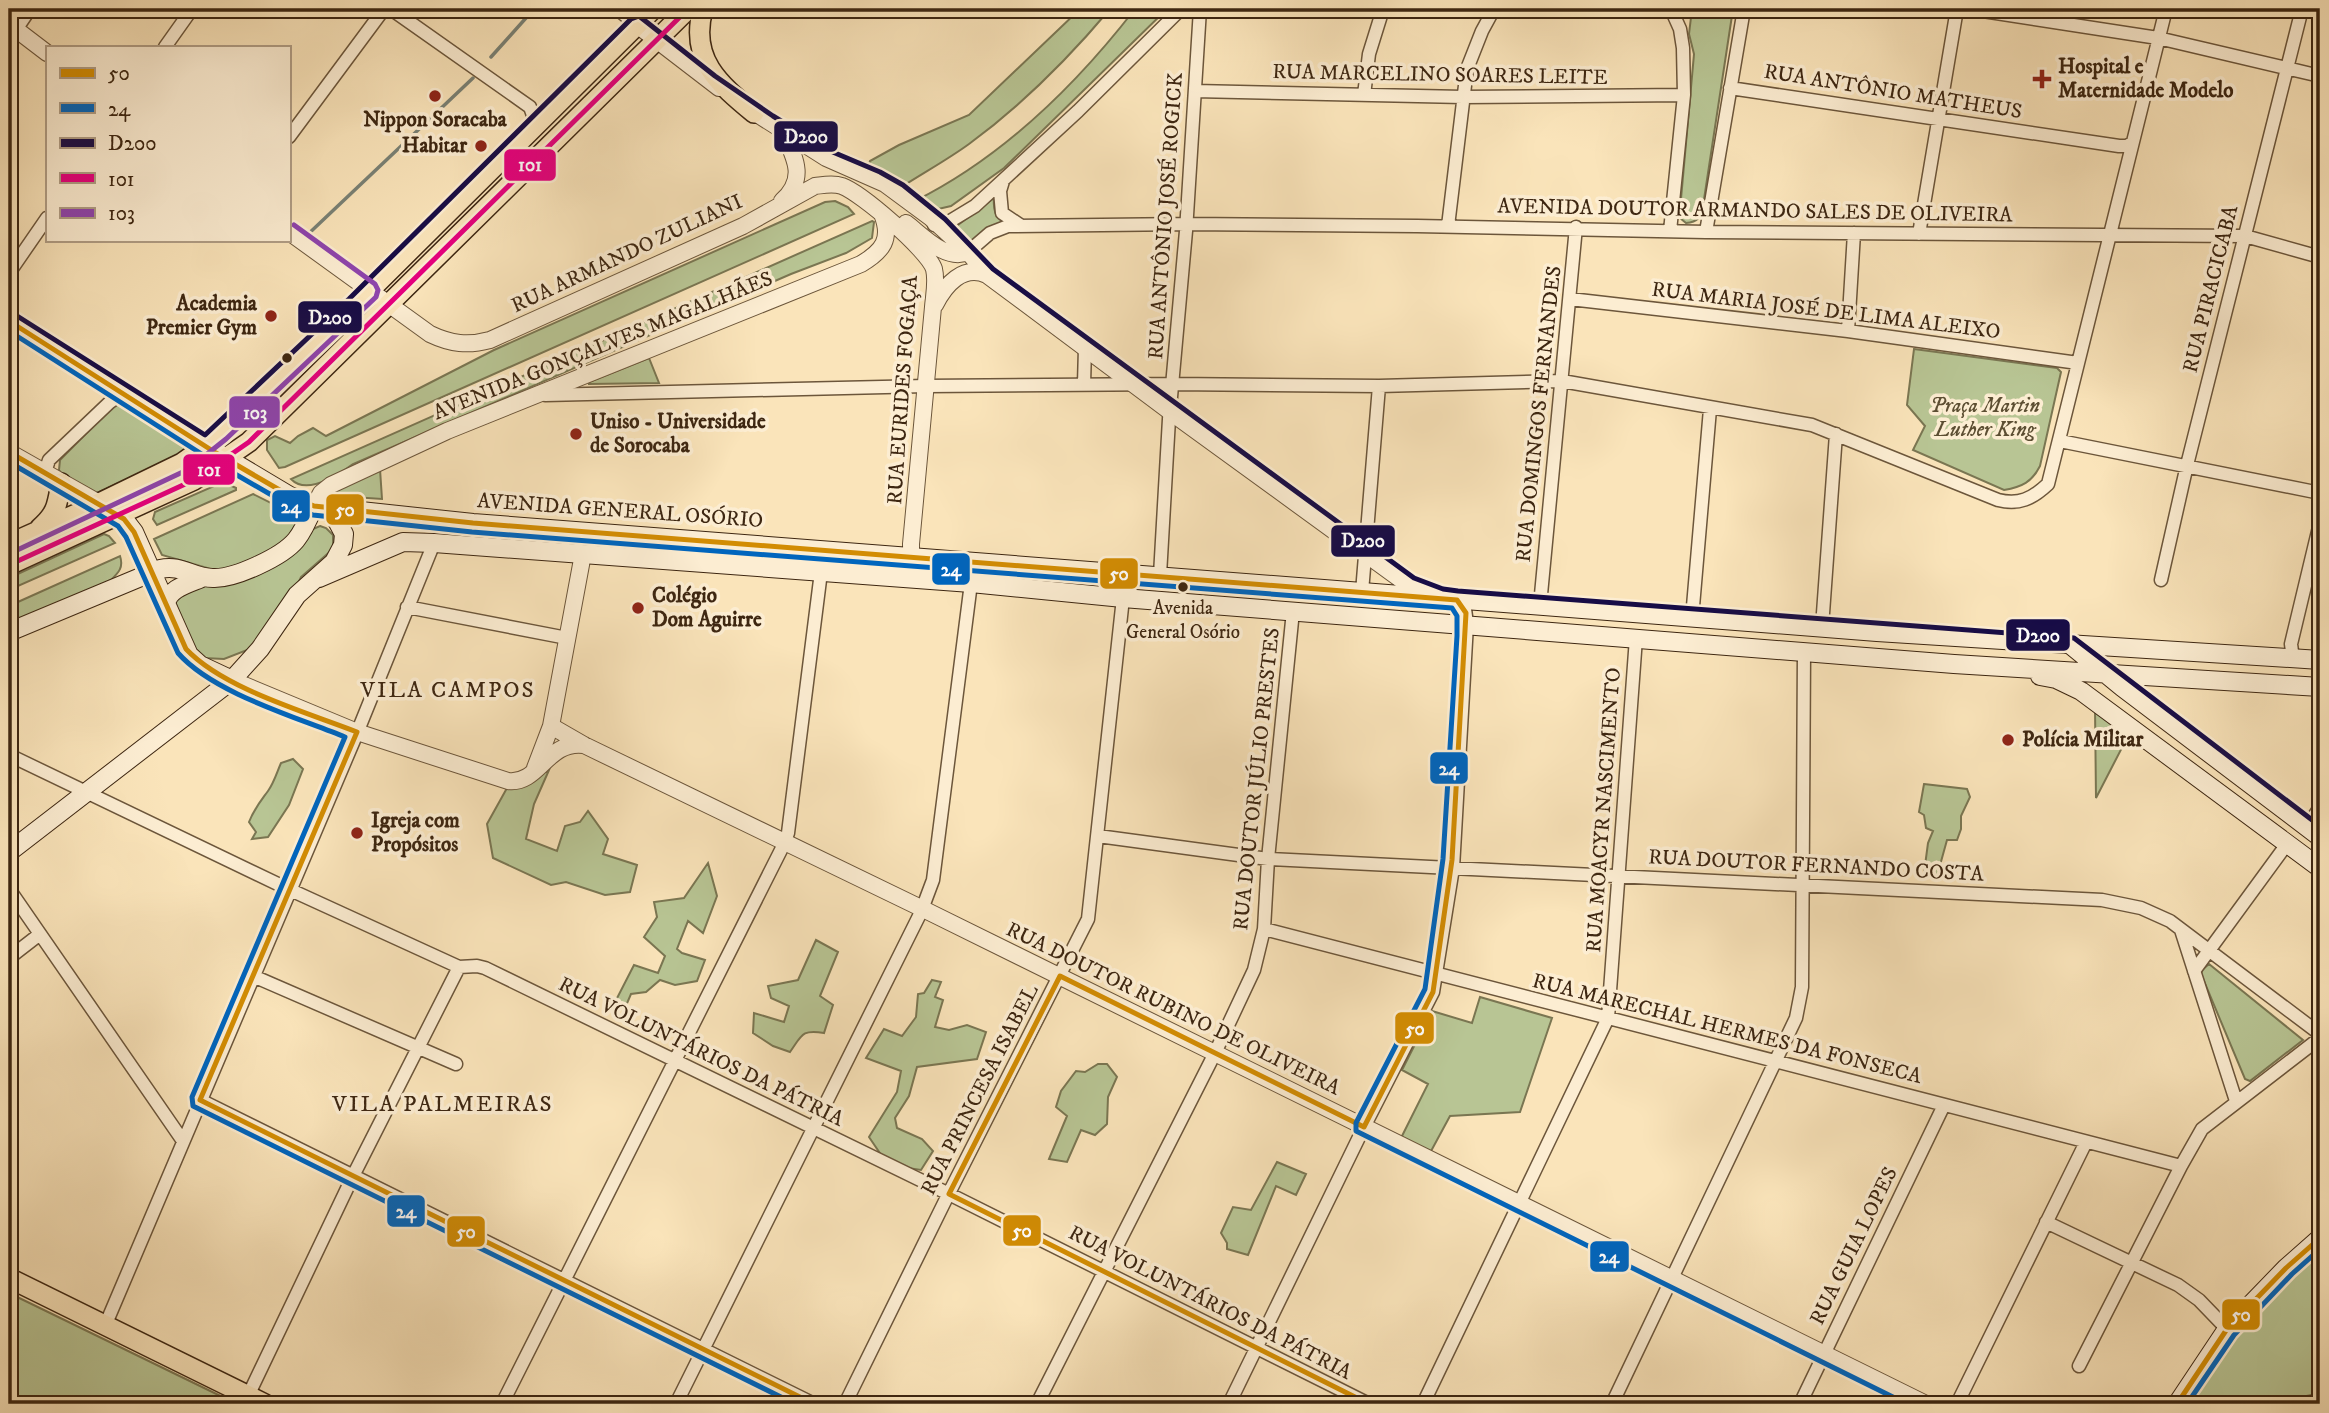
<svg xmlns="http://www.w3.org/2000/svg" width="2329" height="1413" font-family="'IM FELL DW Pica',serif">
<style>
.green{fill:#b8c594;stroke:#7a7652;stroke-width:2}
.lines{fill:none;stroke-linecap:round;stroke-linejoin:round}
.stream{stroke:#798175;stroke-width:3.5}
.minor-casing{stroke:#6c563b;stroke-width:15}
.tertiary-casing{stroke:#6c563b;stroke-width:18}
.secondary-casing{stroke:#3d2611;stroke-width:20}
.primary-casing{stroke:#3d2611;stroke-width:22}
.minor{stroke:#fcedd2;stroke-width:12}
.tertiary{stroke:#fcedd2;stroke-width:16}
.secondary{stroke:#fcedd2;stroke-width:18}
.primary{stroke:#fae4ba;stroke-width:19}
.bus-1-casing{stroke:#fcedd2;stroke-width:10}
.bus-2-casing{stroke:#fcedd2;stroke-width:10}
.bus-3-casing{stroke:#fcedd2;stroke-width:10}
.bus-4-casing{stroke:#fcedd2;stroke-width:10}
.bus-5-casing{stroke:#fcedd2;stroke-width:10}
.bus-1{stroke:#d28c03;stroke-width:5}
.bus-2{stroke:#0065bd;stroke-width:5}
.bus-3{stroke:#170c46;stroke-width:5}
.bus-4{stroke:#e5007d;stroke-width:5}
.bus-5{stroke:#8e44ad;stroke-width:5}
.poi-dot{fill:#8f2418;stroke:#fcedd2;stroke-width:2.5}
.bus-dot{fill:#3d2611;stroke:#fcedd2;stroke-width:2.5}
.labels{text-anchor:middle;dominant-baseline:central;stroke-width:7;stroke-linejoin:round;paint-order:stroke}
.bus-label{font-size:19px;fill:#3d2611;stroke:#fcedd2}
.poi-label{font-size:21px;font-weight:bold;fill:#3d2611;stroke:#fcedd2;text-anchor:start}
.street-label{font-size:21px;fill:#3d2611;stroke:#fcedd2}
.park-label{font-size:21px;font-style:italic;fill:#5c4e32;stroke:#fcedd2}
.neighbourhood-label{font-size:23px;letter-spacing:2px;fill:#3d2611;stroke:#fcedd2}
.line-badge{stroke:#fcedd2;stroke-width:2.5}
.badge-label{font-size:19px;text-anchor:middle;font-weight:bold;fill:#fff}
</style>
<rect width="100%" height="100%" fill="#fae4ba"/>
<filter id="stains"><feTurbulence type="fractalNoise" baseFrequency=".00286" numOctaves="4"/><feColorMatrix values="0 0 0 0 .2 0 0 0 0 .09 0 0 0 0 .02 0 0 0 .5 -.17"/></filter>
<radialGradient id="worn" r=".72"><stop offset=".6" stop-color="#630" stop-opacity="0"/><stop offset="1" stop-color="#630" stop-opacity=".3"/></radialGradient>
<path class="green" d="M1080,9H1110C1068,59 1022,105 969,144C947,160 923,173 900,188L868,167L870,161L899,145L969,115Z
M1135,9H1167L1004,168L951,206L934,210L915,201C1001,158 1076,85 1135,9Z
M1692,9H1733L1703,206C1700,217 1699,222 1686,223L1680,218V210L1694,54L1689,34Z
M994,198C993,210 995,216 1004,223L987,230L967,245L950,231Z
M835,201L848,207L854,214L285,467L279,468L267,450V440L275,436L290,443L298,436L313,428L326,436L494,350L825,202Z
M872,221L874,222L872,238L846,253L791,274L353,464C338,475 307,496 291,479Z
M1914,349L2057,368L2061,372L2040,466C2032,482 2022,487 2004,490L1913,450L1925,426L1907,405Z
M649,358L659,383L589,384V382Z
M126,403L188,446L175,457L97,493L62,474L59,470L60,460L113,406Z
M380,469L382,499L338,496L335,493L339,486Z
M223,482L236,488V490L157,525L153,519L155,512Z
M253,494L297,516L298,526L287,538L264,556L221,572L162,555L154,539Z
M320,526L326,528L333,535V549L301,577L294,592L255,647L224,659L204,658L186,647L174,595L201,582H234L313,529Z
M104,534L109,536L115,543L9,590V578Z
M120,556C124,568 118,573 110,581L9,624V606Z
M2095,708L2128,736L2096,798Z
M293,759L303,769L289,805L268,837L252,839L256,832L249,822C254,809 260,802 268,791C274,783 277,772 281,763Z
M549,770L534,804L526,839L557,851L565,826L580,822L588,811L608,839L603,854L637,865L630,892L605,895L566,882L551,885L493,858L487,824L507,788Z
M1924,784L1967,789L1970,797L1961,816V829L1957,840H1947L1937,876L1924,873L1928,843L1933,831L1926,828L1924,815L1919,812Z
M708,863L717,896L703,933L688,921L677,949L682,953L705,960L697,981L675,985L660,980L646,992L631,994L625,1008L613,1006L634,965L658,973L665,956L644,937L657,917L654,902L684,898Z
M816,940L838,952L820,996L833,1005L824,1033C802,1029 802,1035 790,1052L773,1046L753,1033L754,1013L784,1022L789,1006L771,998L768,986L798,980Z
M2209,964L2303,1040L2250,1081L2245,1079L2201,974L2202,970Z
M932,980L941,982L935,997L943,1000L935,1027L949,1030L967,1025L986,1032L977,1059L917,1067L909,1096L895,1118L897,1128L922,1139L933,1151L921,1170L888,1165L869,1137L897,1092L901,1071L866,1058L884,1029L902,1036L916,1017L918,994L924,993Z
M1480,997L1552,1018L1520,1112L1450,1116L1430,1153L1400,1140L1428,1084L1402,1070L1432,1011L1472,1023Z
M1098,1064H1107L1117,1077L1108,1097L1107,1124L1095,1135L1081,1130L1067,1162L1049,1159L1067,1116L1056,1107L1061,1091L1076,1071L1085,1072Z
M1277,1162L1306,1174L1296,1195L1276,1186L1248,1255L1227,1249V1243L1221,1233L1233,1207L1251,1210Z
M2320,1248V1393L2271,1404H2184L2232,1338L2296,1269Z
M9,1293L237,1404H9Z"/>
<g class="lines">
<path class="stream" d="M491,57L534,9
M304,238L473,78"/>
<defs>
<path id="minor" d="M391,9L530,107L535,121L533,130
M617,9L637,25
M1970,9L2158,38L2320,76
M9,40L30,9
M165,47L192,9
M1730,88L2119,146H2127L2132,143
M1195,91L1463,97L1684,95
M1364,95L1369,54L1383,9
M289,137L384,9
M1003,181L1000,191L1002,213L1020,225
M934,225L947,223L975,206L1078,111L1181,9
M1448,226L1467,69L1482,31L1494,9
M1670,231L1684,95L1683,48L1680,29L1671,9
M1706,232L1744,9
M1919,234L1957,9
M968,252L990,233L1008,226L1187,224L1417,226L1706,232L2245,236L2320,257
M9,273L47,218
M1570,299L1848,331L2078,363
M9,321L206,446
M1848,331L1854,233
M1084,384L1085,348
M545,395L926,386L1173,384L1379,386L1562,381L1812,425L1998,500C2019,505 2032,499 2048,484L2166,9
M2060,441L2320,493
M48,475L46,469L49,460L110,402L120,395H128
M1160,575L1169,419L1186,231L1200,9
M2161,580L2187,465L2302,9
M1362,592L1379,386
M1540,605L1576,227
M407,607L567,638
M1692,618L1710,409
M1822,627L1836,434
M2293,659L2291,644L2320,523
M9,755L284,887L459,967L477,966L485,968L949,1194L1369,1404
M2307,827L2320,807
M1098,836L1268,859L2102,900L2141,908L2170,921L2320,1034
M9,889L183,1141
M1264,929L2181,1166
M2181,930L2236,1101
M9,958L40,934
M2194,971L2287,844
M253,976L456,1064
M200,1100L814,1404
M2046,1222L2178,1285L2199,1300L2227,1329
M105,1326L355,738L434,543
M2079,1366L2181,1166L2202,1129L2320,1038
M248,1396L353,1176L459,967
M502,1404L784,844L788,833L821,572
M676,1404L921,912L933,880L971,583
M845,1404L947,1197L1088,919L1123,598L1115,572
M1037,1404L1215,1053L1254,970L1264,929L1268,859L1293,611
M1229,1404L1364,1127L1433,992L1453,868L1467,624L1465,609L1457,600
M1423,1404L1608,1018L1636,638
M1612,1404L1796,1018L1802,987L1804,651
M1800,1404L1944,1105
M1957,1404L2086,1142"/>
<path id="tertiary" d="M9,24L47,53
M637,25L719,88
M746,107L826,158L885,184L931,218L968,252L987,275L1180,419L1400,579L1432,594
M782,201C806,179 796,160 784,134
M906,223C922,235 946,262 968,252
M289,232L430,334C451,344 468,346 490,340L743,226L815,186C824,185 833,183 842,186C861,193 928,250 934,269C937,281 934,295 933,307L911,544C911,559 911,570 923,579
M935,305C945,285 963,264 987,275
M9,452L99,503
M314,506L321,493L331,485L447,431L861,264C883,251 892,239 882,214
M232,680L357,732L508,781C539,785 547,740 584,745
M551,726L584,745L923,909L1926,1404
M535,768L551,726L583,554"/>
<path id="secondary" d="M206,446L290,496L314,506L473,523L1877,632L2320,660
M109,508L124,519L134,532L189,655L200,665L232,680
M319,578L403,542L434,543L971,583L1123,598L1954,664L2320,687
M166,605C167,588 191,583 204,577
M9,632L160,569C182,564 192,578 213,578C234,579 282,557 296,540C304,530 309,518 314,506
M2072,646L2122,687L2320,837
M2040,676L2056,679L2081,691L2320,868
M9,852L232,680L260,649L297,595L334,562L343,545L344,534L336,519L325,507
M2177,1404L2227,1329L2286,1268L2320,1238"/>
<path id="primary" d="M703,9C689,59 719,84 754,113
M40,528C57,513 57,505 61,483
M9,544L83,511L182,463L206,446L355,305L653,9
M9,565L194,480L249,442L688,9
M9,1278L265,1404"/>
</defs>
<use href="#minor" class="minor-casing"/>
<use href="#tertiary" class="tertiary-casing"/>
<use href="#secondary" class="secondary-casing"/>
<use href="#primary" class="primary-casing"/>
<use href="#minor" class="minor"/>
<use href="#tertiary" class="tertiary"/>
<use href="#secondary" class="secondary"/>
<use href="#primary" class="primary"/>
<defs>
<path id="bus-1" d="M9,321L216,453L290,496L314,506L473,523L1457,600L1466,613L1452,860L1433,992L1364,1127L1060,976L949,1194L1369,1404
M9,452L124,519L134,532L186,649C224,689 306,712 357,732L200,1100L814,1404
M2177,1404L2227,1329L2286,1268L2320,1238"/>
<path id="bus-2" d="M9,331L211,460L287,504L313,515L472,532L1452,608L1457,616V636L1443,859L1425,989L1356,1123V1131L1907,1404
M9,462L118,526L126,537L178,653C213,693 296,717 345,737L192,1097L193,1106L795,1404
M2187,1404L2234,1335L2292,1274L2320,1249"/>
<path id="bus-3" d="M14,314L205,435L349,299L631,19L639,16L715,76L773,116L828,150L880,172L903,185L945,219L993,269L1414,578L1443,589L1458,591L2074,638L2320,826"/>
<path id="bus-4" d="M9,565L194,480L249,442L688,9"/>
<path id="bus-5" d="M13,552L187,470L226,439L376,297L378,290L375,284L294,225"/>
</defs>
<use href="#bus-1" class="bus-1-casing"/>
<use href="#bus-2" class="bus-2-casing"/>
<use href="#bus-3" class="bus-3-casing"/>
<use href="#bus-4" class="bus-4-casing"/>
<use href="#bus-5" class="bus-5-casing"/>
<use href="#bus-1" class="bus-1"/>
<use href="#bus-2" class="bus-2"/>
<use href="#bus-3" class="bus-3"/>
<use href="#bus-4" class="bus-4"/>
<use href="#bus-5" class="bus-5"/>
</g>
<g class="poi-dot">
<path d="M2038.5 68.5h7v7h7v7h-7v7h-7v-7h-7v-7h7z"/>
<circle cx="435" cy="96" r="7"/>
<circle cx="481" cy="146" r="7"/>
<circle cx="271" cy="316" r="7"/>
<circle cx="576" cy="434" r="7"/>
<circle cx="638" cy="608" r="7"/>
<circle cx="2008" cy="740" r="7"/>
<circle cx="357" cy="833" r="7"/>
</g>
<g class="bus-dot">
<circle cx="287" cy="358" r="6"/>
<circle cx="1183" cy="587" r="6"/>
</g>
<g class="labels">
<g class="bus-label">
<text x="1183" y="608">Avenida<tspan x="1183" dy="24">General Osório</tspan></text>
</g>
<g class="poi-label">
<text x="2058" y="67">Hospital e<tspan x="2058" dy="24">Maternidade Modelo</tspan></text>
<text x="435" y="120" text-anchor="middle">Nippon Soracaba</text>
<text x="467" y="146" text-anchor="end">Habitar</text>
<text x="257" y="304" text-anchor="end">Academia<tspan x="257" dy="24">Premier Gym</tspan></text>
<text x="590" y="422">Uniso - Universidade<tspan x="590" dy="24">de Sorocaba</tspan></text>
<text x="652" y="596">Colégio<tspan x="652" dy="24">Dom Aguirre</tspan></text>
<text x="2022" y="740">Polícia Militar</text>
<text x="371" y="821">Igreja com<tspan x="371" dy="24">Propósitos</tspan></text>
</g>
<g class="street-label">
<text transform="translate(1440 75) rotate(1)">RUA MARCELINO SOARES LEITE</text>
<text transform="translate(1893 92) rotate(9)">RUA ANTÔNIO MATHEUS</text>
<text transform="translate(1755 211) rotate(1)">AVENIDA DOUTOR ARMANDO SALES DE OLIVEIRA</text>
<text transform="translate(1166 216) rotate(-86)">RUA ANTÔNIO JOSÉ ROGICK</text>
<text transform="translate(627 254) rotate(-25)">RUA ARMANDO ZULIANI</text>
<text transform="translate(2211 289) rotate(-76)">RUA PIRACICABA</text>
<text transform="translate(1826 311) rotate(7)">RUA MARIA JOSÉ DE LIMA ALEIXO</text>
<text transform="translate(603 346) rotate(-22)">AVENIDA GONÇALVES MAGALHÃES</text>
<text transform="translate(903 390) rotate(-86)">RUA EURIDES FOGAÇA</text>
<text transform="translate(1539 414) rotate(-84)">RUA DOMINGOS FERNANDES</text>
<text transform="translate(620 511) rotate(4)">AVENIDA GENERAL OSÓRIO</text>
<text transform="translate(1257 779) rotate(-84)">RUA DOUTOR JÚLIO PRESTES</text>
<text transform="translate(1604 810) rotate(-86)">RUA MOACYR NASCIMENTO</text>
<text transform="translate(1816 866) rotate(3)">RUA DOUTOR FERNANDO COSTA</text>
<text transform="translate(1173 1009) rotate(26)">RUA DOUTOR RUBINO DE OLIVEIRA</text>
<text transform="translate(1727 1029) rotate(14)">RUA MARECHAL HERMES DA FONSECA</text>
<text transform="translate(701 1052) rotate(26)">RUA VOLUNTÁRIOS DA PÁTRIA</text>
<text transform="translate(980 1090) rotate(-63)">RUA PRINCESA ISABEL</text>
<text transform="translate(1854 1246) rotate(-64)">RUA GUIA LOPES</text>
<text transform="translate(1210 1303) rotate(27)">RUA VOLUNTÁRIOS DA PÁTRIA</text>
</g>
<g class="park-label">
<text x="1985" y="406">Praça Martin<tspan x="1985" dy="24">Luther King</tspan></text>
</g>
<g class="neighbourhood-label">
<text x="448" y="690">VILA CAMPOS</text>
<text x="443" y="1104">VILA PALMEIRAS</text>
</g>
</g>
<g class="line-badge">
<rect x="773" y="120" width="66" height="33" rx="7" fill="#170c46"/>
<rect x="503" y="148" width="54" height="34" rx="7" fill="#e5007d"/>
<rect x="297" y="300" width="66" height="34" rx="7" fill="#170c46"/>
<rect x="228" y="395" width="53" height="34" rx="7" fill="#8e44ad"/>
<rect x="182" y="453" width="54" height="33" rx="7" fill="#e5007d"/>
<rect x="271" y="489" width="40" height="34" rx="7" fill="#0065bd"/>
<rect x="325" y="493" width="40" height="33" rx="7" fill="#d28c03"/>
<rect x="1330" y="524" width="66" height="34" rx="7" fill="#170c46"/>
<rect x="931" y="552" width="40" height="34" rx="7" fill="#0065bd"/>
<rect x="1099" y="557" width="40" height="33" rx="7" fill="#d28c03"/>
<rect x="2005" y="618" width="66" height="34" rx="7" fill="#170c46"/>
<rect x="1429" y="751" width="40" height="34" rx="7" fill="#0065bd"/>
<rect x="1394" y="1011" width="41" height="34" rx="7" fill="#d28c03"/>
<rect x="386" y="1194" width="40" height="34" rx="7" fill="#0065bd"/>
<rect x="1002" y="1214" width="40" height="33" rx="7" fill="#d28c03"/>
<rect x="446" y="1215" width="40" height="33" rx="7" fill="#d28c03"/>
<rect x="1589" y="1240" width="41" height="33" rx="7" fill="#0065bd"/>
<rect x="2221" y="1298" width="40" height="33" rx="7" fill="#d28c03"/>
</g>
<g class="badge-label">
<text x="806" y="143">D200</text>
<text x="530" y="171">101</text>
<text x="330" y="324">D200</text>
<text x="255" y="419">103</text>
<text x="209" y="476">101</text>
<text x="291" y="513">24</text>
<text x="345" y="516">50</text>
<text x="1363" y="547">D200</text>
<text x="951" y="576">24</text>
<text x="1119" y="580">50</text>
<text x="2038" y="642">D200</text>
<text x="1449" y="775">24</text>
<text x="1415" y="1035">50</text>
<text x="406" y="1218">24</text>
<text x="1022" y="1237">50</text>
<text x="466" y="1238">50</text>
<text x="1609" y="1263">24</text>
<text x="2241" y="1321">50</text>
</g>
<rect width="2329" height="1413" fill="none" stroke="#fae4ba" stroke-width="35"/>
<rect x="10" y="10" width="2308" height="1392" fill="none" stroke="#3d2611" stroke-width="3.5"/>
<rect x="18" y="18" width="2294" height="1378" fill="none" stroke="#3d2611" stroke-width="2"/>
<rect x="46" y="46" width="245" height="196" fill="#fcedd2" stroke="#b09d85" stroke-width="2"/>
<rect x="60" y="68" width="35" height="10" fill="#d28c03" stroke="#b09d85" stroke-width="2"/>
<text x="108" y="80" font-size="21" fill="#3d2611">50</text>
<rect x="60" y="103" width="35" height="10" fill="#0065bd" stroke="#b09d85" stroke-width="2"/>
<text x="108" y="116" font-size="21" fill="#3d2611">24</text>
<rect x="60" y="138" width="35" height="10" fill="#170c46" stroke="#b09d85" stroke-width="2"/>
<text x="108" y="150" font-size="21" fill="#3d2611">D200</text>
<rect x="60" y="173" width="35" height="10" fill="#e5007d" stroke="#b09d85" stroke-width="2"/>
<text x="108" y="186" font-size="21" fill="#3d2611">101</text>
<rect x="60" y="208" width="35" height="10" fill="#8e44ad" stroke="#b09d85" stroke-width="2"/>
<text x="108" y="220" font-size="21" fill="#3d2611">103</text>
<rect width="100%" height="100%" filter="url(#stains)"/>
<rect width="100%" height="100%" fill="url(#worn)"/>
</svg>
